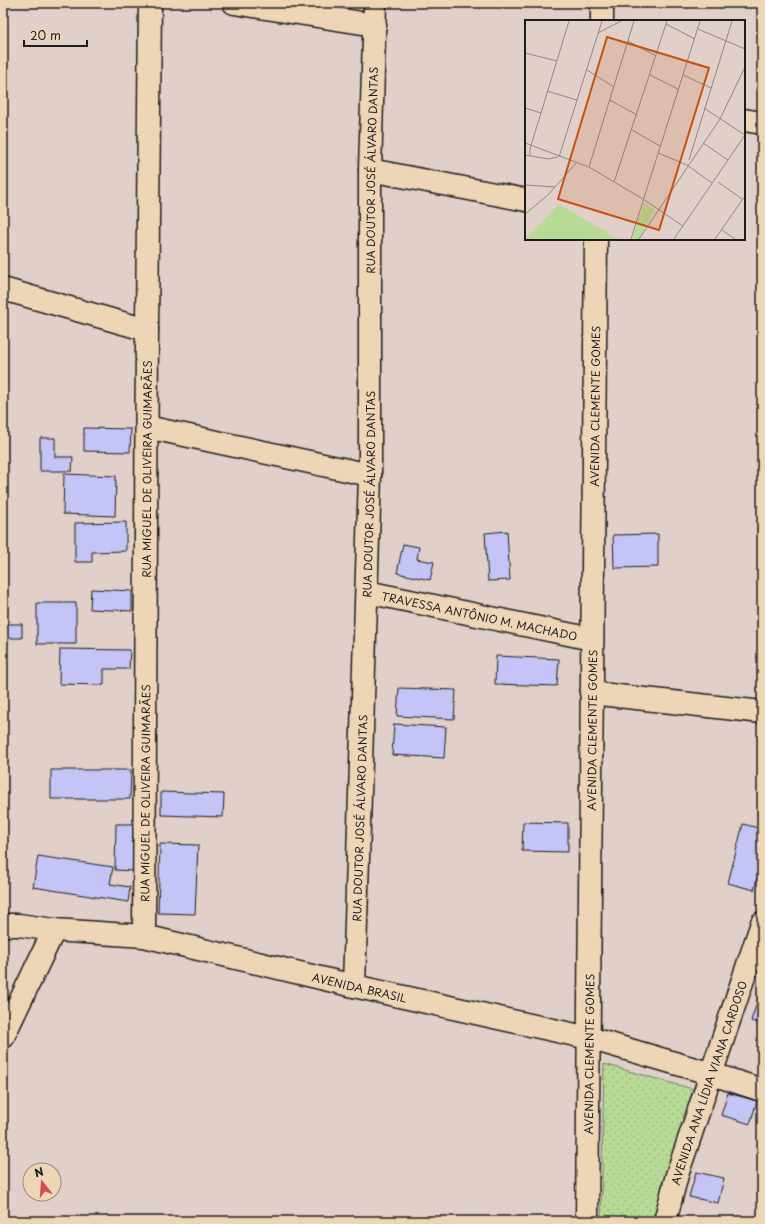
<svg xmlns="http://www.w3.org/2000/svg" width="765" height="1224" font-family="'Playpen Sans',sans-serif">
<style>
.park{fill:url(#park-dots);stroke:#6a7c59}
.building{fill:#c4c4f6;stroke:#1c1c1c}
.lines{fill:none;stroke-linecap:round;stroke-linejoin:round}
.street-casing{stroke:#1c1c1c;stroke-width:25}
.secondary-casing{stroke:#1c1c1c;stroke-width:25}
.street{stroke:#eed5b6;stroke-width:22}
.secondary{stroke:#eed5b6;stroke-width:22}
.labels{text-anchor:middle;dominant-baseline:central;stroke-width:4;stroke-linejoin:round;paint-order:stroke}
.street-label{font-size:11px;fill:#1c1c1c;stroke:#eed5b6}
.inset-road{fill:none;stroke:#928884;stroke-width:1}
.view{fill:#c9500e;fill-opacity:0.15;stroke:#c9500e;stroke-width:2}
.inset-edge{fill:none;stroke:#1c1c1c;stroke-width:2}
</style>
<defs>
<pattern id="park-dots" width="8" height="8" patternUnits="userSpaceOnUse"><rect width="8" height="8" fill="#b7db96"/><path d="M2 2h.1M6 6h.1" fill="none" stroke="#9dbb81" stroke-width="1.8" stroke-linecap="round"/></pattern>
</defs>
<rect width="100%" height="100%" fill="#e1d0c9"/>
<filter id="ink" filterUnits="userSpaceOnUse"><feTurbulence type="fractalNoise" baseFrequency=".025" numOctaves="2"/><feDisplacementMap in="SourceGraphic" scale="8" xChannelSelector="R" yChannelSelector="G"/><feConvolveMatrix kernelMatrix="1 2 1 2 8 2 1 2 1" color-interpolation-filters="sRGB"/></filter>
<g filter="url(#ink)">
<path class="park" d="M604,1064L696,1090L653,1221H601Z"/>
<path class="building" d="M84,428L131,429L130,452L84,451Z
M40,438H55V457H73L72,471H40Z
M64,474L116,476L115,516L63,514Z
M126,522V551L92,552V562H75V523Z
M507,531L510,580L488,581L485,533Z
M658,534V567L614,568L613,535Z
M403,544L419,547L417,559L434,562L430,580L397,573Z
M91,589L132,591V611L90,609Z
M37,603H76V644H37Z
M3,612H5L6,624H22V638H3Z
M60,649L130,650L129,669H104V685L59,684Z
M496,656L559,659L557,686L495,684Z
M399,688L456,690L454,719L397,716Z
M394,724L446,727L444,758L392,755Z
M51,770H131L130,799H51Z
M161,792L224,794L223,817L161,815Z
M523,822L568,823V852L522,851Z
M116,824H135L134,871L115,870Z
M743,824L762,829V860L754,890L728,883Z
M160,844L198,845L195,914L158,913Z
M38,856L113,867L110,884L130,887L128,902L33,887Z
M759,996L762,997V1024L751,1021Z
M728,1093L757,1101L750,1124L721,1115Z
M696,1172L724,1178L718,1203L689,1197Z"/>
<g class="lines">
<defs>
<g id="street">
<path d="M234,3L375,25"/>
<path d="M602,21V3"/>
<path d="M744,120L762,123"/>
<path d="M370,170L526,200"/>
<path d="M3,289L147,330"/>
<path d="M147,427L370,475"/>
<path id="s1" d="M367,592L592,639"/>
<path d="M591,693L762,712"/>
<path id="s2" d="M144,936L147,330L150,3"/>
<path id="s3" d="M354,986L370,475V170L375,3"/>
<path d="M3,1037L54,930"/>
<path id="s4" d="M587,1221L596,239"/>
<path id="s5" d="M665,1221L677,1175L762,923"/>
</g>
<g id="secondary">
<path id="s6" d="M3,925H19L54,930L144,936L354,986L589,1038L712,1074L762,1090"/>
</g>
</defs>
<use href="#street" class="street-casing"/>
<use href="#secondary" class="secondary-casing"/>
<use href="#street" class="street"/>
<use href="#secondary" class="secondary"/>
</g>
</g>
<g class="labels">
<g class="street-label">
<text stroke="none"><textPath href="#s3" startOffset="816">RUA DOUTOR JOSÉ ÁLVARO DANTAS</textPath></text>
<text stroke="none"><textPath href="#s4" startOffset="815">AVENIDA CLEMENTE GOMES</textPath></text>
<text stroke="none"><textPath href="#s2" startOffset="467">RUA MIGUEL DE OLIVEIRA GUIMARÃES</textPath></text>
<text stroke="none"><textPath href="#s3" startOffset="492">RUA DOUTOR JOSÉ ÁLVARO DANTAS</textPath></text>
<text stroke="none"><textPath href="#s1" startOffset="115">TRAVESSA ANTÔNIO M. MACHADO</textPath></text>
<text stroke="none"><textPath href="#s4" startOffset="491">AVENIDA CLEMENTE GOMES</textPath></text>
<text stroke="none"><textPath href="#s2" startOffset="143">RUA MIGUEL DE OLIVEIRA GUIMARÃES</textPath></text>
<text stroke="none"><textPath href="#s3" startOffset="168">RUA DOUTOR JOSÉ ÁLVARO DANTAS</textPath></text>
<text stroke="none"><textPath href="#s6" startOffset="363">AVENIDA BRASIL</textPath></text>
<text stroke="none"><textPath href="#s4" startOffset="167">AVENIDA CLEMENTE GOMES</textPath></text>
<text stroke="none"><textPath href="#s5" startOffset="145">AVENIDA ANA LÍDIA VIANA CARDOSO</textPath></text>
</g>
</g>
<g transform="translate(525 20)">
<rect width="220" height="220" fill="#e1d0c9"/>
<path d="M34,184L93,219H0Z" fill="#b7db96"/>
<path d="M119,183L130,190L114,219H107Z" fill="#b7db96"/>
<path class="inset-road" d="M141,4L170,19M173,9L220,29M73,13L96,1M103,21L131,36M0,33L32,41M62,50L89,67M125,55L153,69M158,55L186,68M22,71L52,80M85,80L112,95M0,88L16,93M179,88L220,115M107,110L135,126M0,123L64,147L118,179L158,206M178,123L203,140M133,133L162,145L187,163M0,135L23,139L33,137M5,136V129L44,1M34,137L77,1M164,140L207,1M64,147L109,1M89,162L142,1M193,162L217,179M0,165L30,167M0,194L23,175L52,142M197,210L210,219M106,219L175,1M114,219L195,99L220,47M149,219L220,115M190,219L220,176"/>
<path class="view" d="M82,17L184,48L134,210L33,179Z"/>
<rect width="220" height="220" class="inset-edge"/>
</g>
<rect width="765" height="1224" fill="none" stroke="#eed5b6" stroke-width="16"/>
<rect x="8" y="8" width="749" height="1208" fill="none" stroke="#1c1c1c" stroke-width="1.5" filter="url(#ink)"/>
<g transform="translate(42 1182) rotate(343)"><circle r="19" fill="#eed5b6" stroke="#9a8b78"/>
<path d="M0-3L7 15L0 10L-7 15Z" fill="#d1495b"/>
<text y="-6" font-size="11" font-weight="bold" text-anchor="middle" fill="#1c1c1c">N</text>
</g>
<path d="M24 40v6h63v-6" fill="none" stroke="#1c1c1c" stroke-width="2"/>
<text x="30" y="40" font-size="12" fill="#1c1c1c" stroke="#eed5b6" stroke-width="3" paint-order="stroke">20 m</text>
</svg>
